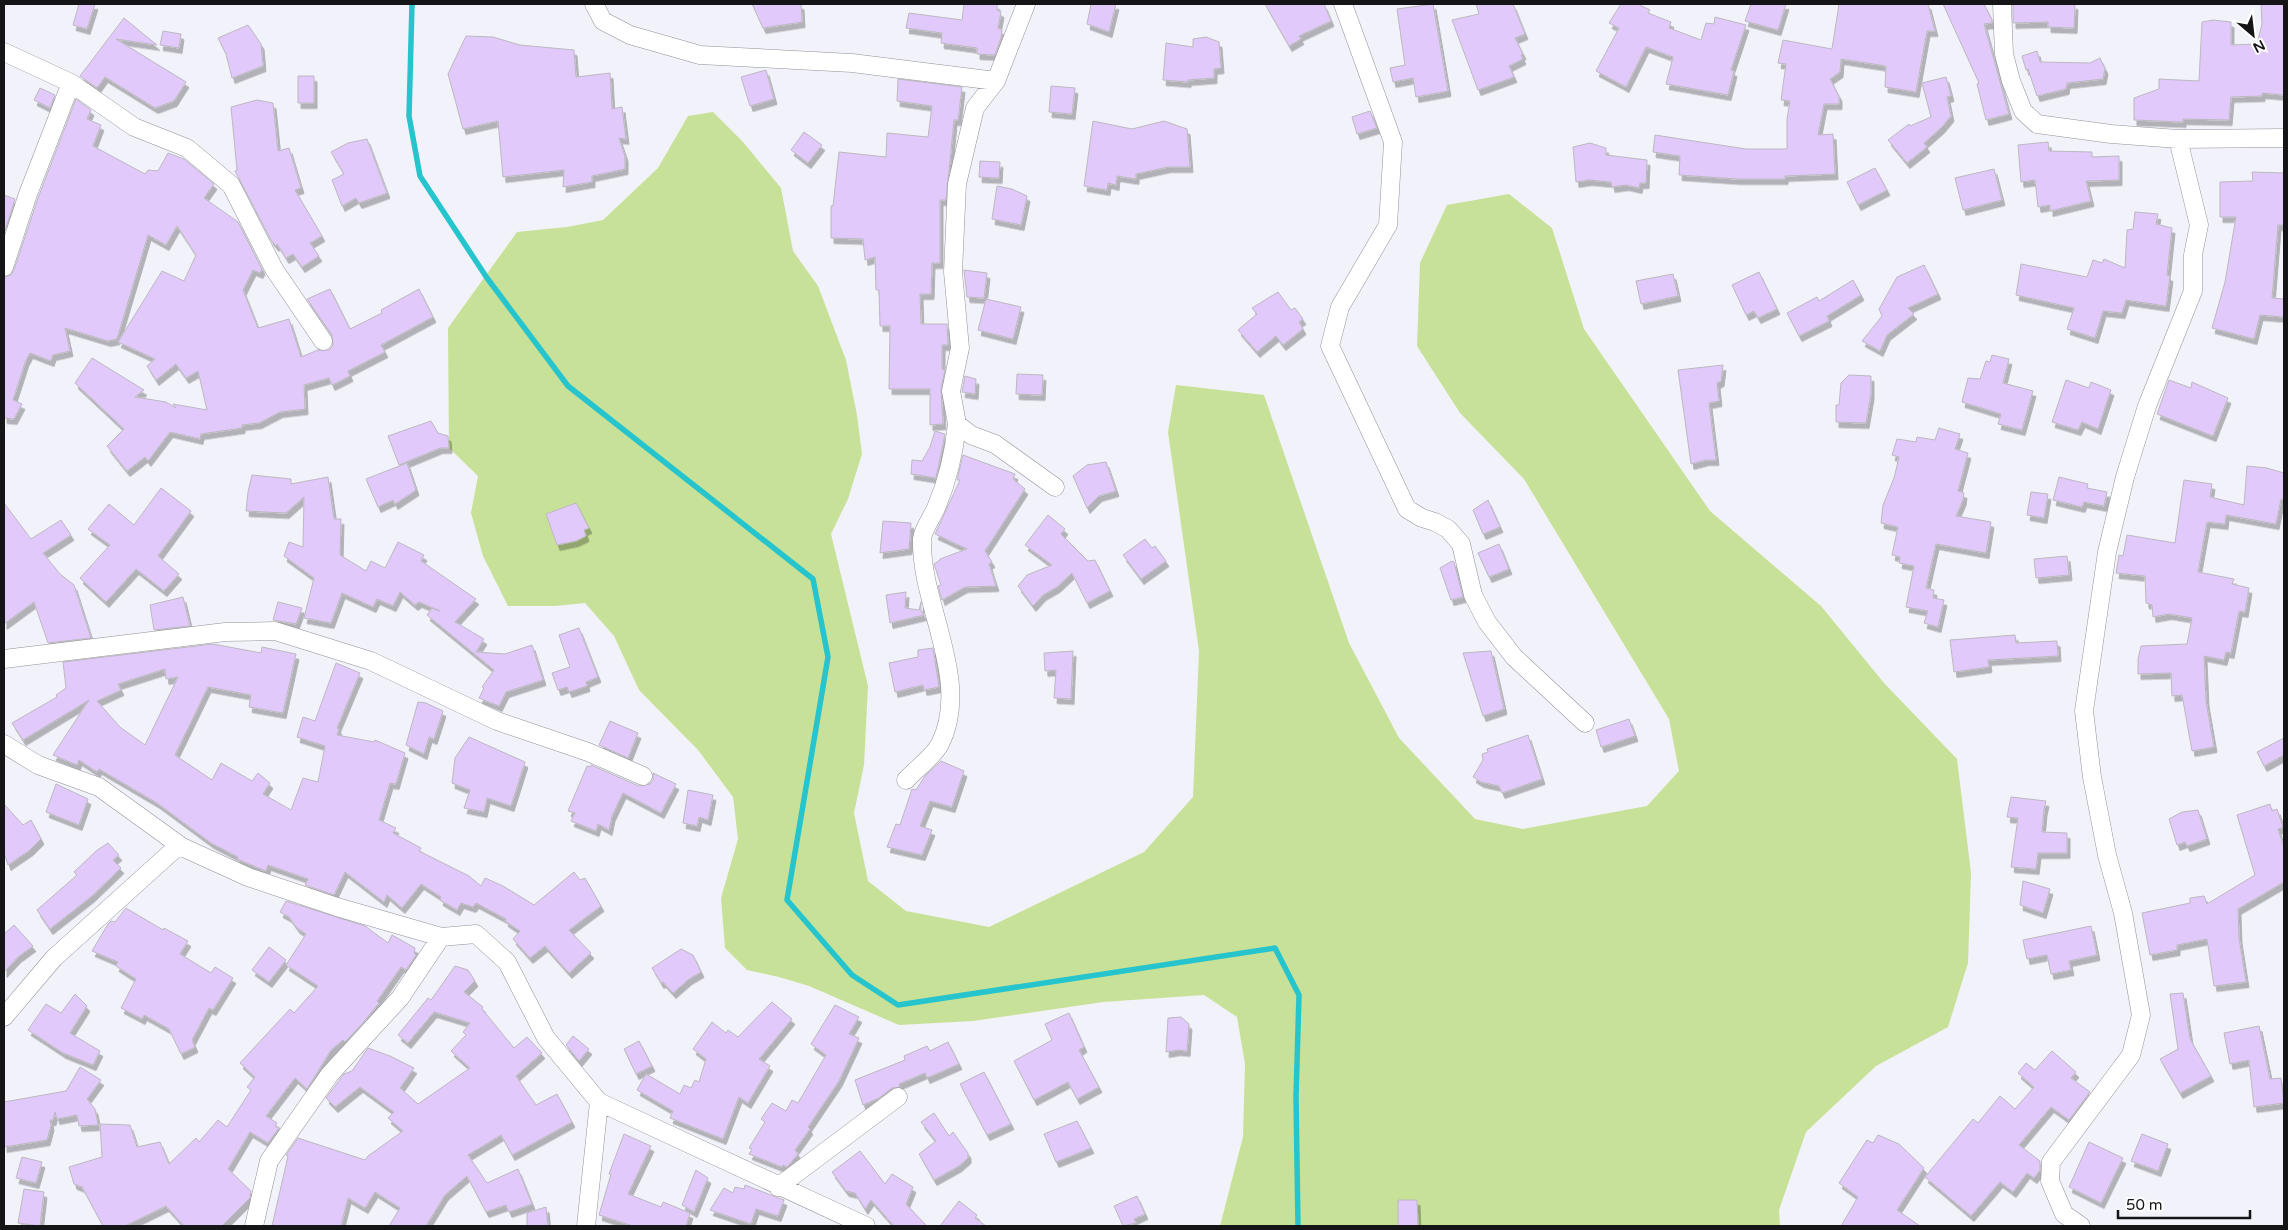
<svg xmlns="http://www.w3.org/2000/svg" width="2288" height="1230" font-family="'Varela Round',sans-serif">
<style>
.green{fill:#c8e198}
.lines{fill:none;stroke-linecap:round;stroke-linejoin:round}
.stream{stroke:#26c4cc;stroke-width:5.5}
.building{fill:#e1c9fb;stroke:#bcb8bf;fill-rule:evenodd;filter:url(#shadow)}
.minor-casing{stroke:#929299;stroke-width:19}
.minor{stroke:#fff;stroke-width:18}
</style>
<defs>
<filter id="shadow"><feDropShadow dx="3" dy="5.5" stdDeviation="0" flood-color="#0004"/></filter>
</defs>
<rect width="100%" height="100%" fill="#f2f2fa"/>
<path class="green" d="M713,112L743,142L781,188L793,251L818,286L846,360L857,415L862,454L848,499L831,534L868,686L864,765L854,813L868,881L906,911L989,927L1144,852L1193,797L1199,651L1168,432L1176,385L1264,395L1349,643L1399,738L1475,819L1523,829L1647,806L1679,771L1669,719L1524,479L1460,413L1417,346L1420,263L1447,205L1509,194L1552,228L1584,329L1710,511L1821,606L1884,683L1957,759L1971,873L1968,963L1948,1027L1876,1066L1806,1132L1779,1210L1780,1226H1220L1243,1137L1245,1064L1237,1017L1204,995L1103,1002L973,1021L899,1025L809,986L779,977L747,970L725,948L721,898L738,839L733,797L698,750L639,690L614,636L585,603L555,606H508L483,556L471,513L478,476L449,448L448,328L517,232L567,227L603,220L658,168L688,116Z"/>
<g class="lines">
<path class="stream" d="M412,4L409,116L420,176L487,278L568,386L813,579L828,657L787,900L852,975L898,1005L1275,948L1299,995L1296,1097L1298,1226"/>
</g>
<path class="building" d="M79,4H95L87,29L73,25Z
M752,4H801L802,22L763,28Z
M964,4H997V10L1001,12L998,28L1002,30L1001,38L995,55L977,54V48L941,43L942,33L906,28L909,13L962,20Z
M1091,4H1116L1109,32L1087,24Z
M1265,4H1324L1331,21L1299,36L1301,39L1289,46Z
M1433,4L1448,91L1416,97L1413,78L1393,82L1390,68L1405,65L1397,9Z
M1476,4H1513L1525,34L1515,38L1523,54L1521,55L1523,59L1509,66L1514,77L1478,90L1452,20L1479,14Z
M1621,4H1638L1650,10L1648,13L1671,22L1669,28L1701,40L1706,23L1714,24L1715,17L1746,25L1731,70L1734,71L1728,95L1666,84L1673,57L1646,47L1626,87L1596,71L1619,28L1609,23Z
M1751,4H1786L1778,30L1745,21Z
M1839,4H1928L1935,31H1927L1916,92L1885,87L1886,66L1841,59L1840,72L1830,79L1839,96V104H1824L1818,135L1833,134L1835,174L1785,176V179H1737L1679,175L1680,156L1653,152L1655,135L1746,149H1787V119L1790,101L1781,100L1786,64L1778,63L1783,40L1832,49Z
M1943,4H1984L1992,20V23L1984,24L2009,114L1986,120L1977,84L1979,83Z
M2013,4H2075L2074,28L2048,27V22L2013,23Z
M2261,4H2284V95L2262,93V96L2231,97L2229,120L2183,119V122L2134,120V98L2159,89V79L2199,81L2202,22L2213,20L2231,22V45L2257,44L2262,24Z
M124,18L157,45L116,39L186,82L174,101L155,108L105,77L97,88L80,76Z
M248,25L261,44L263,66L232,78L226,54L218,38Z
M163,31L181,34L179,48L160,45Z
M466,36L493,37L520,45L574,50L576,77L610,73L612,109L622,107L626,139L619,138L625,156V169L592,176V182L563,187L564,170L503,177L498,121L463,129L448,74Z
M1206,37L1219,42L1221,68L1214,69V78L1188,80V82L1163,80L1166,43L1193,47V39Z
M2037,51L2040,62L2090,63L2100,58L2105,69L2103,79L2067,83L2066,89L2037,96L2028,69L2026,70L2022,56Z
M766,70L774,99L750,106L741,77Z
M298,76H314V103H298Z
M1946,77L1951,96L1947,97L1951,116L1941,128L1924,143L1927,147L1907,163L1888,140L1909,124L1910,126L1931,117L1922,83Z
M898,79L962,87L958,120H954L946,200H940V263H932L931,294H920L921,324H947L948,345H942V369L945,370L941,389L943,424L930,425V389H889L890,326H880L879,290H876L875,257L865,260L863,239L831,238V206H833L839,152L886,157L887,133L928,137L932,106L897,101Z
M1051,86L1075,88L1072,114L1049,112Z
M40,88L55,95L50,108L34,100Z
M76,99L91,110L87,119L101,125L93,146L145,174L148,170L158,171L168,153L184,159L214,184L204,198L238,222L262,269L260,273L253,270L243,290L258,328L289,319L301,357L318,350H329L333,345L332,335L307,299L330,289L350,329L382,313L381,310L419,289L433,317L381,345L385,352L348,371L350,376L332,385L329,378L304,385L305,409L280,412L259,423L242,425V428L201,434L200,439L170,432L148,461L145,457L127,471L107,446L124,429L75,383L92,358L144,390L135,397L166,402L176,408L173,404L207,410L198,371L186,378L176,364L156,380L147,366L155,359L118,342L162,271L184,281L196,255L177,226L166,245L148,235L117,339L108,341L65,328L70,351L53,355L51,361L30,353L26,360L13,400L22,404L14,419L4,418V277L11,275L14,270L38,198Z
M257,100L273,103L278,151L289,148L301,188L295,190L322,236L310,243L319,256L302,267L293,254L286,258L277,244L276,246L271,240L235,171L237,170L231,107Z
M1370,111L1377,128L1357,134L1352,117Z
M1093,121L1132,129L1164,121L1187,129L1190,167H1168L1136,174V179L1117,176L1116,185L1108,183L1107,190L1084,186Z
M804,132L822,145L808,163L791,150Z
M367,139L387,193L359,203L356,198L342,206L332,180L344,174L331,152L348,143Z
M2048,142L2049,151L2092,152V157L2119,156V180L2086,181L2091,201L2050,211V205L2038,207L2035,180L2021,182L2018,145Z
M1590,143L1606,148V155L1647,160L1646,183H1640L1639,188L1626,185L1612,187L1611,182L1589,180L1576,182L1573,147Z
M980,161L1000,162L999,178L979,177Z
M1875,168L1887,190L1858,205L1847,182Z
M1994,169L2002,200L1963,210L1955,178Z
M2252,172L2284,173V225H2278L2272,298L2284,299V317L2260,315L2254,339L2212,328L2225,282L2236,217H2220V182L2253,181Z
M997,186L1012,189L1027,196L1021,225L992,219Z
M4,195L15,199L4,234Z
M2135,212L2158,214L2156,224L2172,228L2167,275L2170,276L2166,306L2126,300L2122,313L2103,311L2095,338L2067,329L2074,308L2016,295L2021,264L2087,277L2093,260L2102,263L2104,259L2125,268L2127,230L2133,229Z
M1924,265L1938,294L1908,308L1914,314L1887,335L1880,351L1862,341L1882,316L1879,309L1897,277Z
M964,270L987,273L984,298L967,297Z
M1759,272L1777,309L1758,318L1754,311L1746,315L1732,285Z
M1673,274L1678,296L1641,304L1636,281Z
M1853,280L1861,295L1827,316L1829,321L1799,336L1787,313L1817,297L1819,301Z
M1278,292L1291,310L1295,308L1303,319L1299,322L1303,329L1283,345L1276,336L1257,352L1238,330L1257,314L1252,308Z
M986,299L1021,307L1013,339L978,330Z
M1992,355L2009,359L2003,383L2033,391L2022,430L1998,424L2001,414L1962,402L1968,378L1980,379L1986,361L1990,362Z
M1723,365L1721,381L1717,383L1719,401L1709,403L1716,460H1706L1691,464L1678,370Z
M1017,374L1043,375L1042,395L1016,394Z
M1849,375L1871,376V394L1866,423L1836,422V405H1839L1841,383Z
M965,376L976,379L975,394L962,392Z
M2066,380L2089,388L2091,382L2111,390L2098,429L2082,422L2078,430L2052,422Z
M2169,380L2191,388L2192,382L2228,398L2213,436L2157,414Z
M431,421L438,433L448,436L449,448H440L399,465L388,436Z
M1939,428L1960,434L1955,449L1968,453L1958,491L1964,493L1963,500L1956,516L1991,522L1986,553L1936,544L1926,588L1934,590L1933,598L1944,600L1938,627L1924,623L1928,611L1906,607L1914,566L1899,563L1900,557L1892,555L1898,527L1881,523L1883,505L1894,478L1899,457L1892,455L1897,439L1916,442L1917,437L1935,440Z
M935,431L945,434L936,478L911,474L912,460L922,461L930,447Z
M963,455L1015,474L1013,479L1025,489L985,551L992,562L989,564L996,586L965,587L942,600L938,586L941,585L934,564L940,560V559L967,549L935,534L960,480H957Z
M1106,462L1116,491L1099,496L1087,508L1073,476L1087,465Z
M407,463L416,490L395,504L393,500L378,507L366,479Z
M2247,466L2267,468L2284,473V500L2281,499L2276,524L2226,515L2225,524L2207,522L2198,572L2234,579L2232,584L2249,588L2245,612L2239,611L2231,653L2226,652L2224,660L2204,656L2206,701L2214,747L2192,751L2182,695L2172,696L2171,673L2138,674V659L2141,646L2187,644L2192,618L2169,614L2153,617L2152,605L2146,603L2145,576L2116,573L2119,555L2123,556L2127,535L2175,543L2184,480L2212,484L2210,497L2244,505Z
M252,475L291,479V484L328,477L334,519H341L340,555L366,571L371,561L385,568L398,542L424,555L421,561L476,599L455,622L484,639L476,652L505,654L532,645L543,680L506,692L499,706L479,698L484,688L482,687L494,670L427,615L432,608L440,611L419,602L415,605L400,592L393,606L377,599L373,607L342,593L331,623L304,618L314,578L284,556L289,542L303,547L304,497L286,513L246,511L248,492Z
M2059,477L2088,484L2087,488L2107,492L2104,506L2084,502L2082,507L2053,500Z
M161,488L191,511L158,556L179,574L164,591L136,569L106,602L80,578L110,545L88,529L109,504L134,525Z
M2031,492L2048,494L2044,518L2027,515Z
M1488,500L1500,527L1483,534L1473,510Z
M4,503L31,539L61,520L71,535L43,553L60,574L74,585L91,638L48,643L34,602L4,624Z
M576,503L589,528L584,530L586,536L576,541L557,545L546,514Z
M1048,515L1065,529L1061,534L1088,561L1095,560L1110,591L1087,603L1072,573L1057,587L1043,595L1033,606L1018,586L1027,575L1052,565L1025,545Z
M883,521L911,523L909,549L880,553Z
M1145,539L1152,548L1155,546L1166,561L1141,579L1123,555Z
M1499,544L1509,569L1489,577L1478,553Z
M2067,556L2069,575L2036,578L2034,559Z
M1452,561L1454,562L1463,597L1451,600L1440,568Z
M906,592L905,608L919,610L921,602V611L924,615L890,623L886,595Z
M183,597L190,626L154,630L150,605Z
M278,602L302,608L296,624L273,620Z
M579,628L598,677L586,682L587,686L569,692L567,687L558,690L552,673L570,667L559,635Z
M2015,635L2016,643L2057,641L2058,656L1988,660L1989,667L1954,672L1950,640Z
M213,644L261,653L262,647L296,654L283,713L249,707L251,695L208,687L175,755L212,780L221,763L252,781L258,773L270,783L263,794L291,810L303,778L318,782L325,746L297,737L303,717L315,721L336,663L360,673L337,728L339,729L337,735L374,742L375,740L405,753L396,784L390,783L379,820L396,828L393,833L421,848L419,851L469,876L481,886L485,878L503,886L534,905L574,872L580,880L585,878L601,906L569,930L591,953L569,973L545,946L530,958L513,939L520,931L505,921L506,919L476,903L473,907L461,903L457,910L440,900L441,897L421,884L402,908L387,895L384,902L345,872L334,895L305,885L308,879L268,865L266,871L237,859L238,857L211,843L157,803L99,769L97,772L79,760L77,765L53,755L89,700L23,740L12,723L57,697L56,695L66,688L63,662ZM165,669L166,679L178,677L145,745L120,727L97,701L121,690L118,684Z
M933,648L939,687L924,690L923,685L895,692L889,663L918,657V650Z
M1073,651L1071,699L1054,698L1056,670L1045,671L1044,653Z
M1491,651L1504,709L1483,716L1463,653Z
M418,702L426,703L443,711L434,739L429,737L424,754L406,745Z
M1629,719L1635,736L1601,747L1596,730Z
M610,721L638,733L628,758L599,745Z
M1528,735L1542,779L1502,793L1499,786L1481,782L1473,777L1483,760L1482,754L1488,752L1487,749Z
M469,737L525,762L511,806L487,798L484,812L464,808L470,790L452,783L455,758Z
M2284,738V755L2264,766L2257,752Z
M941,761L964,771L952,807L930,801L920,826L932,830L922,855L887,847L896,824L900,825L912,789L916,790L925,776Z
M591,765L639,786L650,784L653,780V773L676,784L661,813L623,793L612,816L609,830L598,824L596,831L571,821L575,813L568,811L587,766L590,767Z
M56,784L88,799L79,825L46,812Z
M688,790L713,795L708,820L699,817L697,826L683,823Z
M2011,797L2046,801L2044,810L2042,832L2067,833V853H2038L2036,869L2011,867L2018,818L2007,817Z
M4,804L23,825L31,820L41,839L30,850L8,865L4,853Z
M2270,804L2272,811L2277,809L2283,827L2278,829L2284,847V882L2238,909L2239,938L2246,982L2214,986L2207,939L2177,945V950L2150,955L2142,913L2190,903V898L2204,896L2207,904L2255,875L2237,815Z
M2198,810L2207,839L2187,846L2185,842L2177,845L2169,819L2182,812Z
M108,843L119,855L113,860L121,868L92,896L50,929L37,910L77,875L74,872L96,851Z
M2023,881L2050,889L2043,913L2020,905Z
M286,901L365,926L388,943L392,935L415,948L414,953L416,955L406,970L401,967L377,1001L379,1003L362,1024L345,1042L343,1040L331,1050L307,1089L295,1078L266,1116L277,1123L275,1126L279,1128L268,1143L250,1132L228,1169L251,1191L250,1198L222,1226H184L166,1206L125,1226H103L82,1187L74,1184L69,1167L102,1157L100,1124L130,1125L137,1147L160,1142L169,1164L196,1138L199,1142L218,1120L227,1127L251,1090L247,1087L255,1077L240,1063L290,1009L294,1013L318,986L286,965L306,934L297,928L289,917L280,912Z
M126,908L163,930L164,928L188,941L180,954L211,973L215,967L233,978L213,1010L209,1008L192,1040L195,1047L181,1054L169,1029L144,1015L142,1019L121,1008L136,979L116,966L118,962L92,951L108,924L111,921L115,922Z
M14,925L33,946L18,957L4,972V934Z
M2091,926L2097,955L2069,961L2071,970L2051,974L2047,955L2027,959L2023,940Z
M269,947L286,960L269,982L252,970Z
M681,949L693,955L701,972L689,979L673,993L663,982L661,983L652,968Z
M455,966L468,970L475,981L464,992L483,1007L482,1009L514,1048L527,1037L542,1053L516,1076L536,1105L557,1094L572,1122L512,1155L501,1135L468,1155L487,1183L518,1169L532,1204L509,1212L506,1205L486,1212L467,1176L445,1195L426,1226H389L400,1208L375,1192L365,1208L348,1198L341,1226H272L288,1156L286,1155L298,1138L365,1160L368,1156L403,1131L388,1118L394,1112L360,1087L335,1107L326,1098L344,1074L352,1071L368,1048L390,1056L414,1068L400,1088L418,1104L470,1068L451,1051L466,1035L463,1032L470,1023L434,1012L408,1043L398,1035L428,998L431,1000Z
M2183,993L2190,1039L2211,1076L2180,1093L2160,1059L2178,1049L2170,994Z
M75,994L87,1006L70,1033L100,1051L93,1065L63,1053L28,1030L46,1004L61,1013Z
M772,1002L792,1019L759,1059L770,1066L748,1103L739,1097L723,1139L670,1118L673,1111L637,1090L646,1074L680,1094L684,1085L691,1088L695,1080L699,1082L706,1059L693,1049L712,1022L726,1033L728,1030L738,1037Z
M835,1005L859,1017L849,1034L859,1038L839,1081L808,1127L810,1129L795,1150L798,1154L787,1167L783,1165L782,1167L749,1154L752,1149L749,1148L765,1122L761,1119L772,1103L786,1111L792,1100L798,1103L826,1055L811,1044Z
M1069,1013L1084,1047L1079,1050L1099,1087L1077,1099L1068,1082L1034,1100L1014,1061L1052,1040L1045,1024Z
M1181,1017L1189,1024L1187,1051L1178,1050L1166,1052L1168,1018Z
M2259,1026L2270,1079L2281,1078L2284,1103L2254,1107L2249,1060L2230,1064L2224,1033Z
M573,1036L589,1049L579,1061L566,1045Z
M639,1041L652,1066L636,1074L624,1049Z
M948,1042L959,1064L927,1078L925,1073L899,1084L900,1087L892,1088L879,1098L863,1105L855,1080L905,1060L904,1056L927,1046L930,1051Z
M2052,1051L2076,1072L2071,1078L2090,1092L2069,1120L2051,1107L2019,1145L2040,1161V1170L2034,1178L2027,1173L2013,1192L2000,1182L1971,1216L1925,1177L1973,1119L1978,1123L2000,1096L2015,1109L2034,1087L2018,1073L2026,1063L2035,1070Z
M80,1067L101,1080L87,1099L95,1109L98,1125L79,1126L77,1115L57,1119L55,1112L53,1120H50L51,1125L47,1140L4,1147V1102L66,1091Z
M984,1072L1011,1124L987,1135L960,1084Z
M934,1113L949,1136L953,1132L968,1153V1158L959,1166L934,1180L919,1154L936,1141L921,1122Z
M1077,1121L1091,1148L1056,1162L1044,1134Z
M624,1134L651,1146L628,1194L661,1207L663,1202L690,1213L686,1226H633L599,1215L611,1174H609Z
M2142,1134L2168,1144L2158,1171L2131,1161Z
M1878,1135L1899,1144L1924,1168L1897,1210L1920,1226H1841L1858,1197L1839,1183L1867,1140L1873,1143Z
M2089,1142L2123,1158L2101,1203L2069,1187Z
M860,1151L885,1184L892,1174L913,1187L906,1204L927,1226H894L871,1200L865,1209L855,1193L846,1191L832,1172Z
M22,1157L42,1162L36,1183L16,1178Z
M696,1170L708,1178L694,1212L682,1205Z
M745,1185L784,1200L778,1216L756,1209L751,1224L710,1210L724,1188L733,1193L735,1187L744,1189Z
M24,1189L44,1192L40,1226L18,1223Z
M1137,1196L1145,1214L1134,1219L1136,1223L1123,1226L1114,1206Z
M1398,1200H1417L1418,1226H1398Z
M959,1201L977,1215L975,1218L986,1226H940Z
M546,1207L548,1226H527V1213Z"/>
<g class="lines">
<defs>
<path id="minor" d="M594,4L603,21L630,35L700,55L852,63L996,81
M1026,4L996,81L975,108L957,184L953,272L960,348L951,391L957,424L971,435L995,444L1055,487
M1343,4L1393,142L1388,225L1340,307L1330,346L1407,509L1422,518L1435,522L1448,529L1461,544L1473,595L1487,622L1514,657L1585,723
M2002,4L2004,54L2011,81L2023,111L2037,124L2111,134L2178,139L2284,138
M4,52L71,83L134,127L187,148L231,185L274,269L323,341
M4,267L28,194L71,83
M4,659L225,632L275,631L371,661L497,721L588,752L643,776
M4,744L38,765L99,787L182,847L248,877L337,907L441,937L476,934L507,962L546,1038L599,1102L866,1226
M906,780C916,769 933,757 940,744C972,680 920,605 922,539C923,529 932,517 936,508C948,480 954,454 957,424
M4,1017L54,958L177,847H182
M778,1187L898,1097
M254,1226L269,1161L330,1074L400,998L441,937
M586,1226L599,1102
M2081,1226L2064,1214L2050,1181L2051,1162L2131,1055L2141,1015L2123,913L2107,855L2092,777L2084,711L2107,552L2125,477L2147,406L2193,291V255L2199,225L2178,139"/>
</defs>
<use href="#minor" class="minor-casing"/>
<use href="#minor" class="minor"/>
</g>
<rect width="2288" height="1230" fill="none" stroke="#151518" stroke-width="10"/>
<g transform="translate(2253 35) rotate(152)" stroke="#ffffff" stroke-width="4" paint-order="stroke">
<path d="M0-4L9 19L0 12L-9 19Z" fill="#151518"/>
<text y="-8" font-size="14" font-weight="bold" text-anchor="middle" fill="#151518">N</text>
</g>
<path d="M2118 1210v8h132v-8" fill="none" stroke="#151518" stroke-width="2.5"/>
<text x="2126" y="1210" font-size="15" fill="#151518" stroke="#ffffff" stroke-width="4" paint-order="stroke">50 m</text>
</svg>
